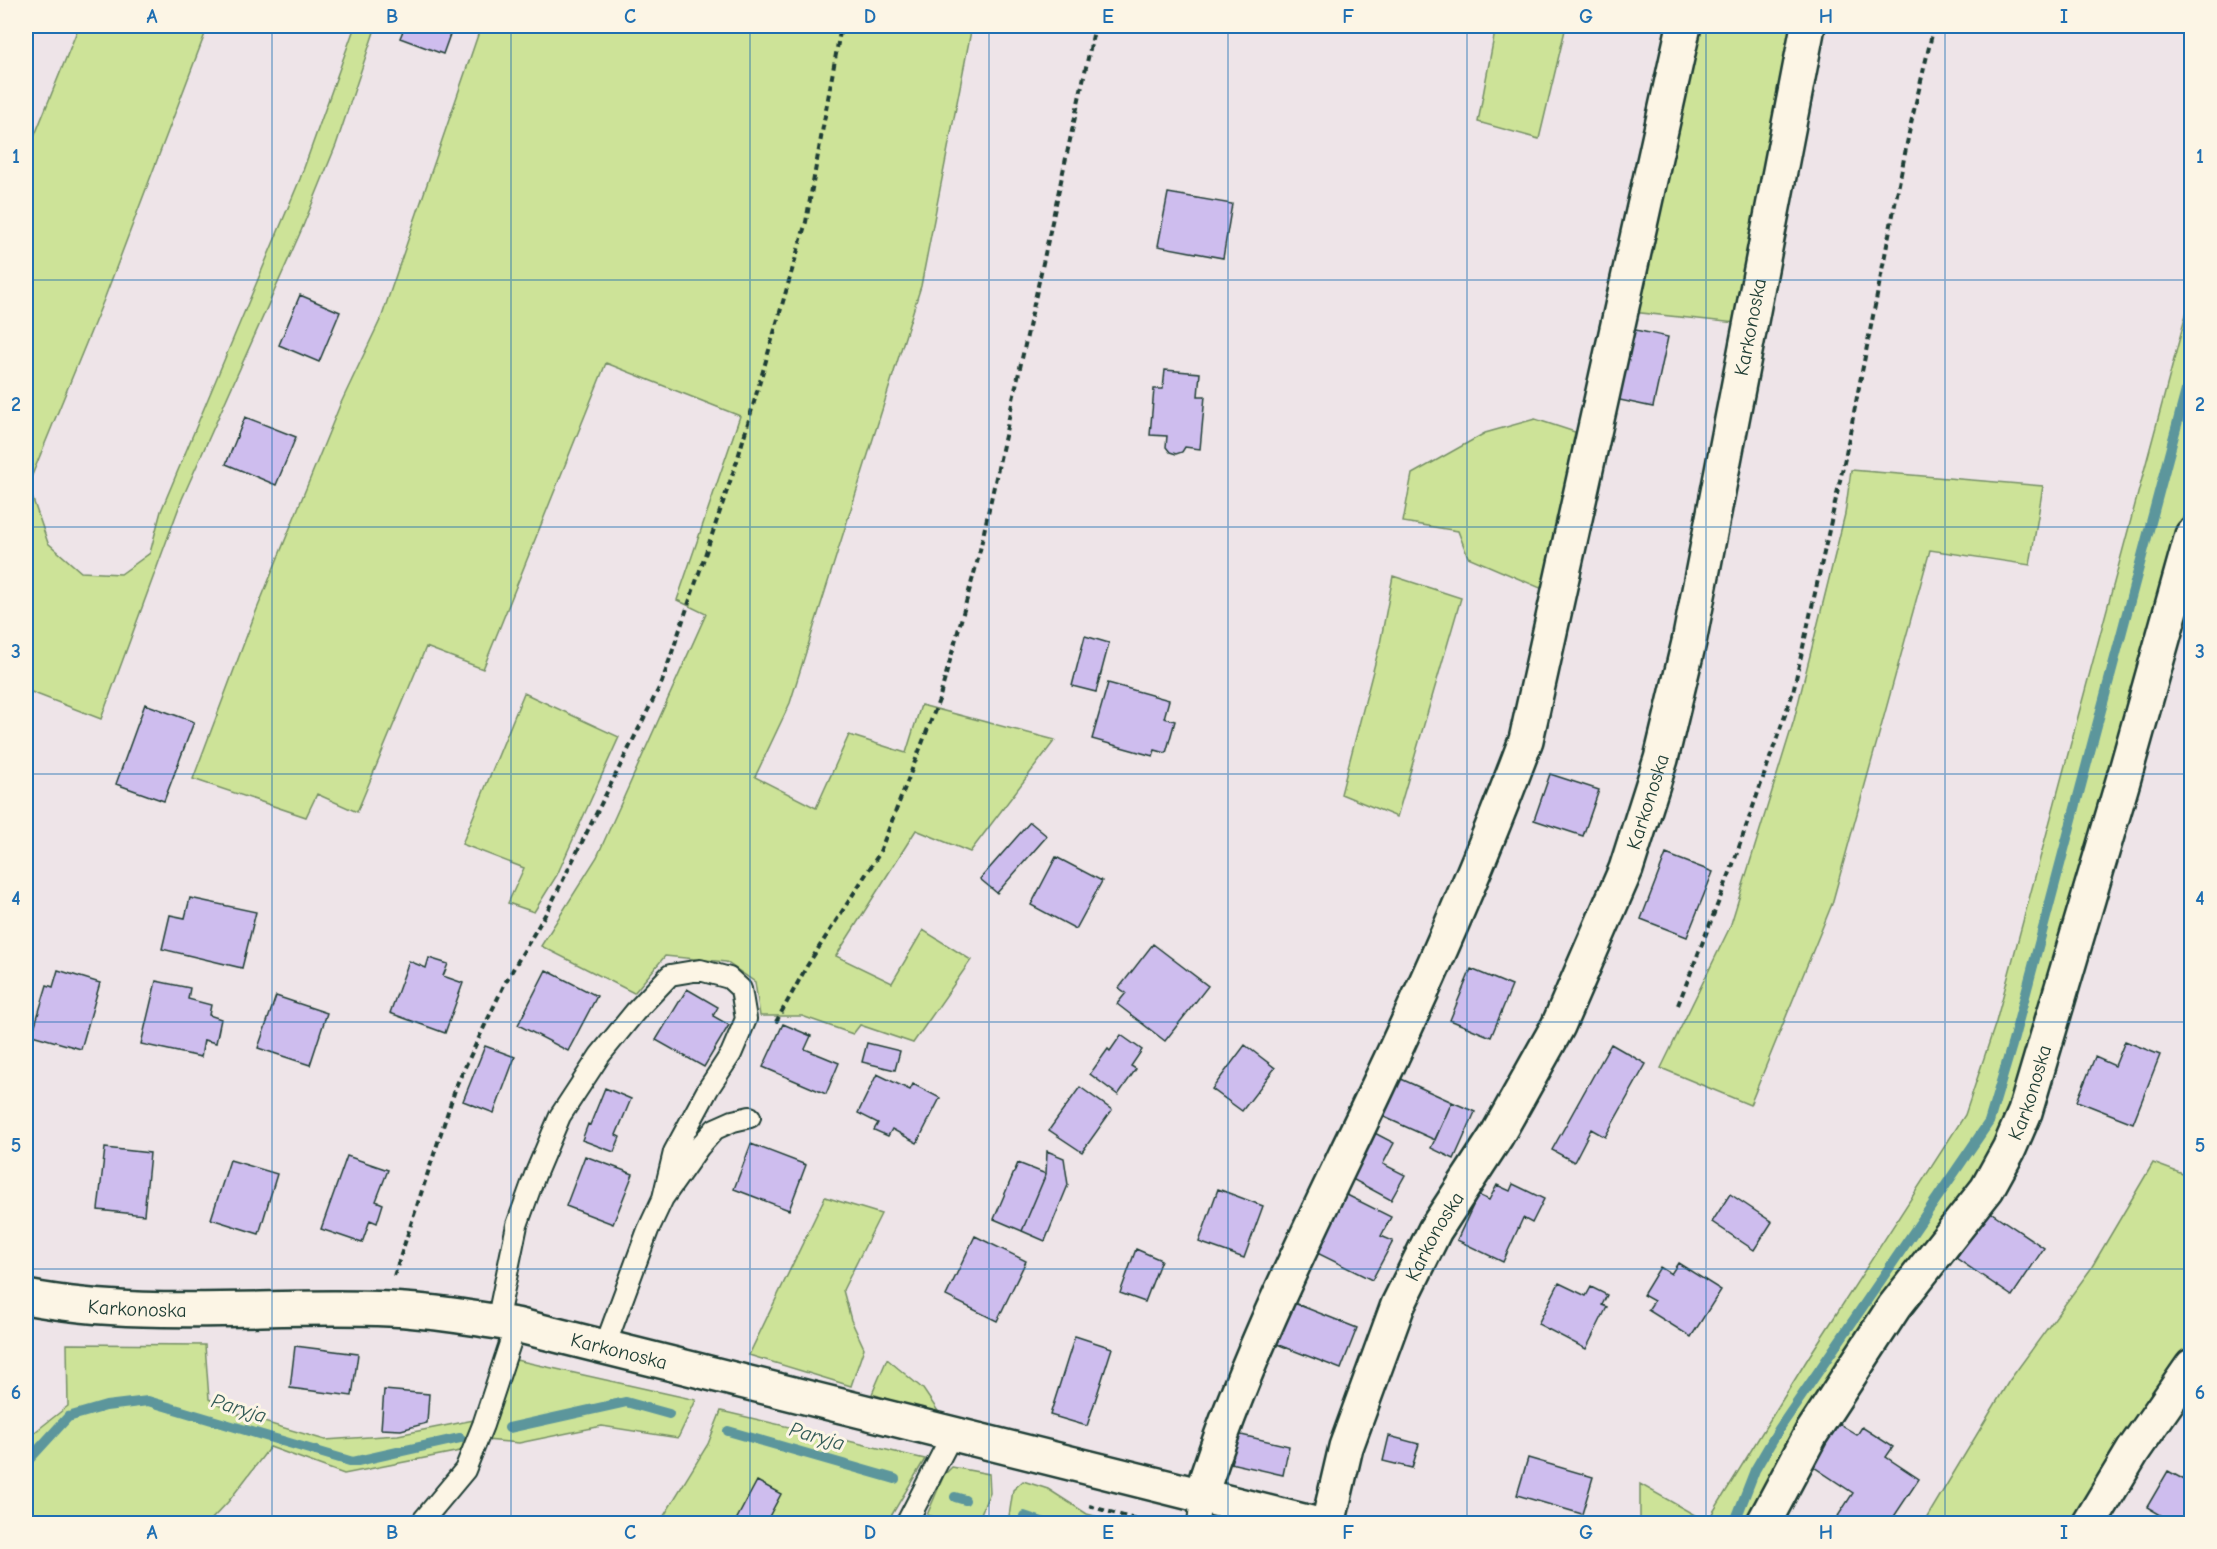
<svg xmlns="http://www.w3.org/2000/svg" width="2217" height="1549" font-family="'Comic Neue',sans-serif">
<style>
.green{fill:#cde398;stroke:#769066;stroke-width:1.5}
.lines{fill:none;stroke-linecap:round;stroke-linejoin:round}
.stream{stroke:#5b969c;stroke-width:10}
.building{fill:#cebdee;stroke:#1f3d34;stroke-width:1.5}
.service-casing{stroke:#1f3d34;stroke-width:24}
.minor-casing{stroke:#1f3d34;stroke-width:38}
.tertiary-casing{stroke:#1f3d34;stroke-width:38}
.path{stroke:#1f3d34;stroke-width:4;stroke-dasharray:6 4.5;stroke-linecap:butt}
.service{stroke:#fcf5e5;stroke-width:20}
.minor{stroke:#fcf5e5;stroke-width:33}
.tertiary{stroke:#fcf5e5;stroke-width:33}
.grid{fill:none;stroke:#1f6fb2;stroke-width:1.5;stroke-opacity:0.55}
.labels{text-anchor:middle;dominant-baseline:central;stroke-width:6;stroke-linejoin:round;paint-order:stroke}
.street-label{font-size:20px;fill:#1f3d34;stroke:#fcf5e5}
.water-label{font-size:21px;font-style:italic;fill:#335b57;stroke:#fcf5e5}
.neatline{fill:none;stroke:#1f6fb2;stroke-width:2}
.grid-label{font-size:20px;text-anchor:middle;font-weight:bold;fill:#1f6fb2}
</style>
<rect width="100%" height="100%" fill="#eee4e8"/>
<filter id="ink" filterUnits="userSpaceOnUse"><feTurbulence type="fractalNoise" baseFrequency=".0167" numOctaves="2"/><feDisplacementMap in="SourceGraphic" scale="12" xChannelSelector="R" yChannelSelector="G"/><feConvolveMatrix kernelMatrix="1 2 1 2 8 2 1 2 1" color-interpolation-filters="sRGB"/></filter>
<g filter="url(#ink)">
<path class="green" d="M79,26H208L105,297L28,485L48,543L81,572L121,574L150,553L161,511L300,179L355,26H376L336,145L301,231L182,499L101,719L26,690V157Z
M481,26H972L921,286L790,703L755,777L816,808L849,735L906,753L921,705L1055,740L970,852L916,830L836,956L892,983L923,930L971,960L913,1043L860,1025L853,1034L802,1016H760L755,982L726,962L665,956L634,993L541,946L597,857L706,614L677,600L740,416L606,363L483,669L426,647L357,812L317,794L306,817L193,779L253,619L340,405L382,316Z
M1496,26H1566L1539,139L1478,122Z
M1698,26H1794L1736,323L1632,312Z
M2191,296V491L2005,1130L1981,1175L1751,1523L1640,1524V1484L1707,1522L1810,1355L1965,1115L1996,1022Z
M1535,419L1575,432L1545,590L1468,557L1458,531L1403,522L1412,474L1485,433Z
M1851,470L2043,486L2030,565L1930,550L1832,904L1750,1105L1661,1068L1730,927L1794,720L1845,514Z
M1393,576L1461,598L1397,817L1341,794L1380,644Z
M524,693L619,737L557,875L534,912L508,903L524,868L462,844Z
M2153,1163L2191,1177V1345L2111,1460L2074,1523L1923,1524L2009,1381L2090,1270Z
M825,1197L881,1214L843,1290L851,1320L864,1348L851,1386L749,1355Z
M67,1344L205,1345L209,1399L237,1414L325,1440L398,1435L474,1420L465,1450L344,1474L270,1447L228,1502L208,1523L26,1524V1439L68,1406Z
M887,1359L923,1389L942,1417L872,1394Z
M516,1360L696,1400L678,1438L602,1426L519,1443L486,1440Z
M721,1411L925,1459L887,1523L659,1524L708,1444Z
M952,1467L989,1474L990,1492L977,1523H956L927,1515L944,1475Z
M1023,1481L1048,1489L1087,1514L1120,1523H1008L1013,1490Z"/>
<g class="lines">
<path class="stream" d="M509,1428L626,1402L669,1414
M728,1431L895,1479
M26,1463L68,1417L106,1406L148,1401L353,1462L460,1438
M955,1497L965,1500
M1024,1516L1048,1524
M1734,1524L1755,1470L1779,1429L1989,1122L2012,1045L2192,368"/>
</g>
<path class="building" d="M405,26H453L443,54L400,38Z
M1168,193L1232,204L1223,258L1158,246Z
M300,295L340,312L319,362L279,345Z
M1631,329L1668,337L1653,407L1615,399Z
M1165,370L1200,373L1198,396H1205L1200,449L1185,447L1182,452L1176,454L1170,452L1166,447L1167,436L1150,435L1154,389H1163Z
M245,417L296,437L276,485L226,464Z
M1085,636L1109,643L1096,692L1072,686Z
M1108,683L1169,700L1164,718L1175,721L1166,753L1155,750L1153,756L1092,739Z
M145,704L194,722L164,801L116,784Z
M1550,774L1599,790L1583,836L1534,820Z
M1030,822L1047,836L997,893L980,879Z
M1666,854L1713,872L1687,937L1641,919Z
M1056,857L1102,881L1076,929L1031,905Z
M190,898L256,912L242,968L162,949L170,915L185,918Z
M1153,944L1208,986L1165,1041L1117,1004L1126,993L1119,988Z
M429,958L448,964L443,976L463,983L445,1033L390,1013L409,961L426,968Z
M1471,969L1512,986L1491,1037L1450,1020Z
M58,970L100,983L81,1049L32,1035L47,985L53,987Z
M546,970L597,996L568,1051L518,1025Z
M156,981L190,988L188,999L211,1005L209,1015L221,1019L216,1043L204,1040L201,1057L141,1044Z
M687,989L718,1007L713,1016L729,1025L704,1067L656,1040Z
M276,996L327,1013L310,1065L258,1048Z
M783,1024L811,1036L805,1049L839,1063L826,1094L763,1067Z
M1121,1035L1142,1050L1131,1066L1136,1069L1118,1095L1090,1074L1108,1049L1110,1051Z
M2125,1041L2160,1055L2133,1123L2077,1101L2095,1057L2115,1066Z
M867,1043L900,1051L895,1070L862,1062Z
M1611,1044L1646,1064L1605,1137L1591,1129L1574,1162L1552,1150Z
M1245,1045L1275,1068L1242,1111L1212,1089Z
M485,1046L515,1057L494,1113L463,1101Z
M877,1074L910,1090L913,1084L940,1098L917,1143L892,1129L888,1136L874,1130L878,1123L858,1113Z
M1399,1078L1452,1102L1435,1140L1382,1116Z
M1080,1087L1112,1110L1082,1152L1049,1130Z
M605,1088L631,1099L616,1135L620,1137L614,1152L582,1140L588,1124L590,1125Z
M1452,1102L1475,1112L1454,1159L1431,1148Z
M1367,1129L1394,1143L1383,1164L1405,1175L1391,1200L1343,1174Z
M751,1144L806,1165L789,1210L734,1189Z
M105,1148L150,1153L144,1215L98,1210Z
M1047,1151L1064,1158L1068,1185L1045,1241L1022,1231L1046,1174Z
M347,1156L388,1170L376,1201L383,1204L377,1223L370,1220L362,1243L321,1229Z
M585,1156L633,1174L613,1224L566,1206Z
M230,1160L277,1174L259,1234L211,1219Z
M1018,1163L1046,1174L1022,1231L994,1219Z
M1513,1184L1544,1199L1532,1223L1523,1218L1503,1262L1457,1240L1478,1195L1489,1200L1497,1185L1510,1191Z
M1218,1189L1263,1206L1244,1258L1199,1242Z
M1337,1190L1391,1217L1381,1236L1393,1241L1372,1280L1307,1248Z
M1730,1194L1772,1222L1754,1250L1712,1222Z
M1989,1211L2044,1248L2012,1296L1956,1258Z
M975,1236L1026,1261L997,1321L946,1296Z
M1136,1249L1161,1260L1145,1302L1120,1293Z
M1678,1263L1721,1290L1691,1337L1648,1310L1654,1301L1643,1295L1660,1267L1671,1274Z
M1559,1283L1586,1296L1591,1287L1607,1295L1602,1305L1607,1307L1586,1349L1538,1324Z
M1294,1303L1357,1328L1341,1369L1277,1344Z
M1075,1336L1112,1348L1087,1426L1050,1415Z
M295,1346L358,1354L352,1396L290,1388Z
M384,1390L429,1394L427,1423L401,1430L381,1429Z
M1839,1424L1857,1435L1862,1427L1893,1447L1886,1457L1919,1479L1889,1524H1849L1838,1516L1853,1493L1811,1465Z
M1237,1434L1289,1446L1283,1475L1230,1463Z
M1389,1436L1419,1444L1412,1468L1383,1461Z
M1528,1458L1593,1477L1582,1514L1517,1495Z
M2168,1471L2192,1484V1524H2176L2147,1507Z
M757,1481L781,1494L765,1524H734Z"/>
<g class="lines">
<defs>
<path id="service" d="M497,1322L517,1225L535,1175L560,1116L600,1055L635,1012L670,975L700,970L729,978L741,989L746,1019L731,1054L708,1089L674,1152L663,1198
M605,1346L648,1230L663,1198L699,1147L715,1129L733,1121L750,1117
M420,1524L465,1470L483,1425L516,1325
M906,1524L953,1433
M1198,1524L1201,1495"/>
<g id="minor">
<path d="M1201,1495C1245,1356 1312,1226 1374,1095C1429,979 1481,861 1526,740L1684,26"/>
<path id="s1" d="M1328,1524L1346,1447L1398,1305L1435,1230L1497,1135L1558,1026L1626,869L1661,759L1689,642L1808,26"/>
<path id="s2" d="M1763,1524L1811,1434L1894,1307L1987,1189L2009,1149L2025,1112L2123,781L2192,535"/>
<path d="M2089,1524L2133,1451L2192,1366"/>
</g>
<g id="tertiary">
<path id="s3" d="M26,1297C145,1320 268,1304 389,1309C432,1311 474,1318 516,1325L1315,1524"/>
</g>
</defs>
<use href="#service" class="service-casing"/>
<use href="#minor" class="minor-casing"/>
<use href="#tertiary" class="tertiary-casing"/>
<path class="path" d="M1678,1005L1731,870L1793,692L1845,458L1911,123L1934,26
M776,1022L807,966L879,854L939,700L978,559L1095,26
M394,1276L457,1084L505,983L549,908L662,682L737,461L806,222L841,26
M1089,1506L1152,1524"/>
<use href="#service" class="service"/>
<use href="#minor" class="minor"/>
<use href="#tertiary" class="tertiary"/>
</g>
</g>
<path class="grid" d="M272,26V1524M511,26V1524M750,26V1524M989,26V1524M1228,26V1524M1467,26V1524M1706,26V1524M1945,26V1524M26,280H2192M26,527H2192M26,774H2192M26,1022H2192M26,1269H2192"/>
<g class="labels">
<g class="street-label">
<text stroke="none"><textPath href="#s1" startOffset="1280">Karkonoska</textPath></text>
<text stroke="none"><textPath href="#s1" startOffset="794">Karkonoska</textPath></text>
<text stroke="none"><textPath href="#s2" startOffset="510">Karkonoska</textPath></text>
<text stroke="none"><textPath href="#s1" startOffset="308">Karkonoska</textPath></text>
<text stroke="none"><textPath href="#s3" startOffset="112">Karkonoska</textPath></text>
<text stroke="none"><textPath href="#s3" startOffset="598">Karkonoska</textPath></text>
</g>
<g class="water-label">
<text transform="translate(239 1408) rotate(17)">Paryja</text>
<text transform="translate(817 1436) rotate(16)">Paryja</text>
</g>
</g>
<rect width="2217" height="1549" fill="none" stroke="#fcf5e5" stroke-width="66"/>
<rect x="33" y="33" width="2151" height="1483" class="neatline"/>
<g class="grid-label">
<text x="152" y="23">A</text>
<text x="392" y="23">B</text>
<text x="630" y="23">C</text>
<text x="870" y="23">D</text>
<text x="1108" y="23">E</text>
<text x="1348" y="23">F</text>
<text x="1586" y="23">G</text>
<text x="1826" y="23">H</text>
<text x="2064" y="23">I</text>
<text x="16" y="163">1</text>
<text x="2200" y="163">1</text>
<text x="16" y="411">2</text>
<text x="2200" y="411">2</text>
<text x="16" y="658">3</text>
<text x="2200" y="658">3</text>
<text x="16" y="905">4</text>
<text x="2200" y="905">4</text>
<text x="16" y="1152">5</text>
<text x="2200" y="1152">5</text>
<text x="16" y="1399">6</text>
<text x="2200" y="1399">6</text>
<text x="152" y="1539">A</text>
<text x="392" y="1539">B</text>
<text x="630" y="1539">C</text>
<text x="870" y="1539">D</text>
<text x="1108" y="1539">E</text>
<text x="1348" y="1539">F</text>
<text x="1586" y="1539">G</text>
<text x="1826" y="1539">H</text>
<text x="2064" y="1539">I</text>
</g>
</svg>
